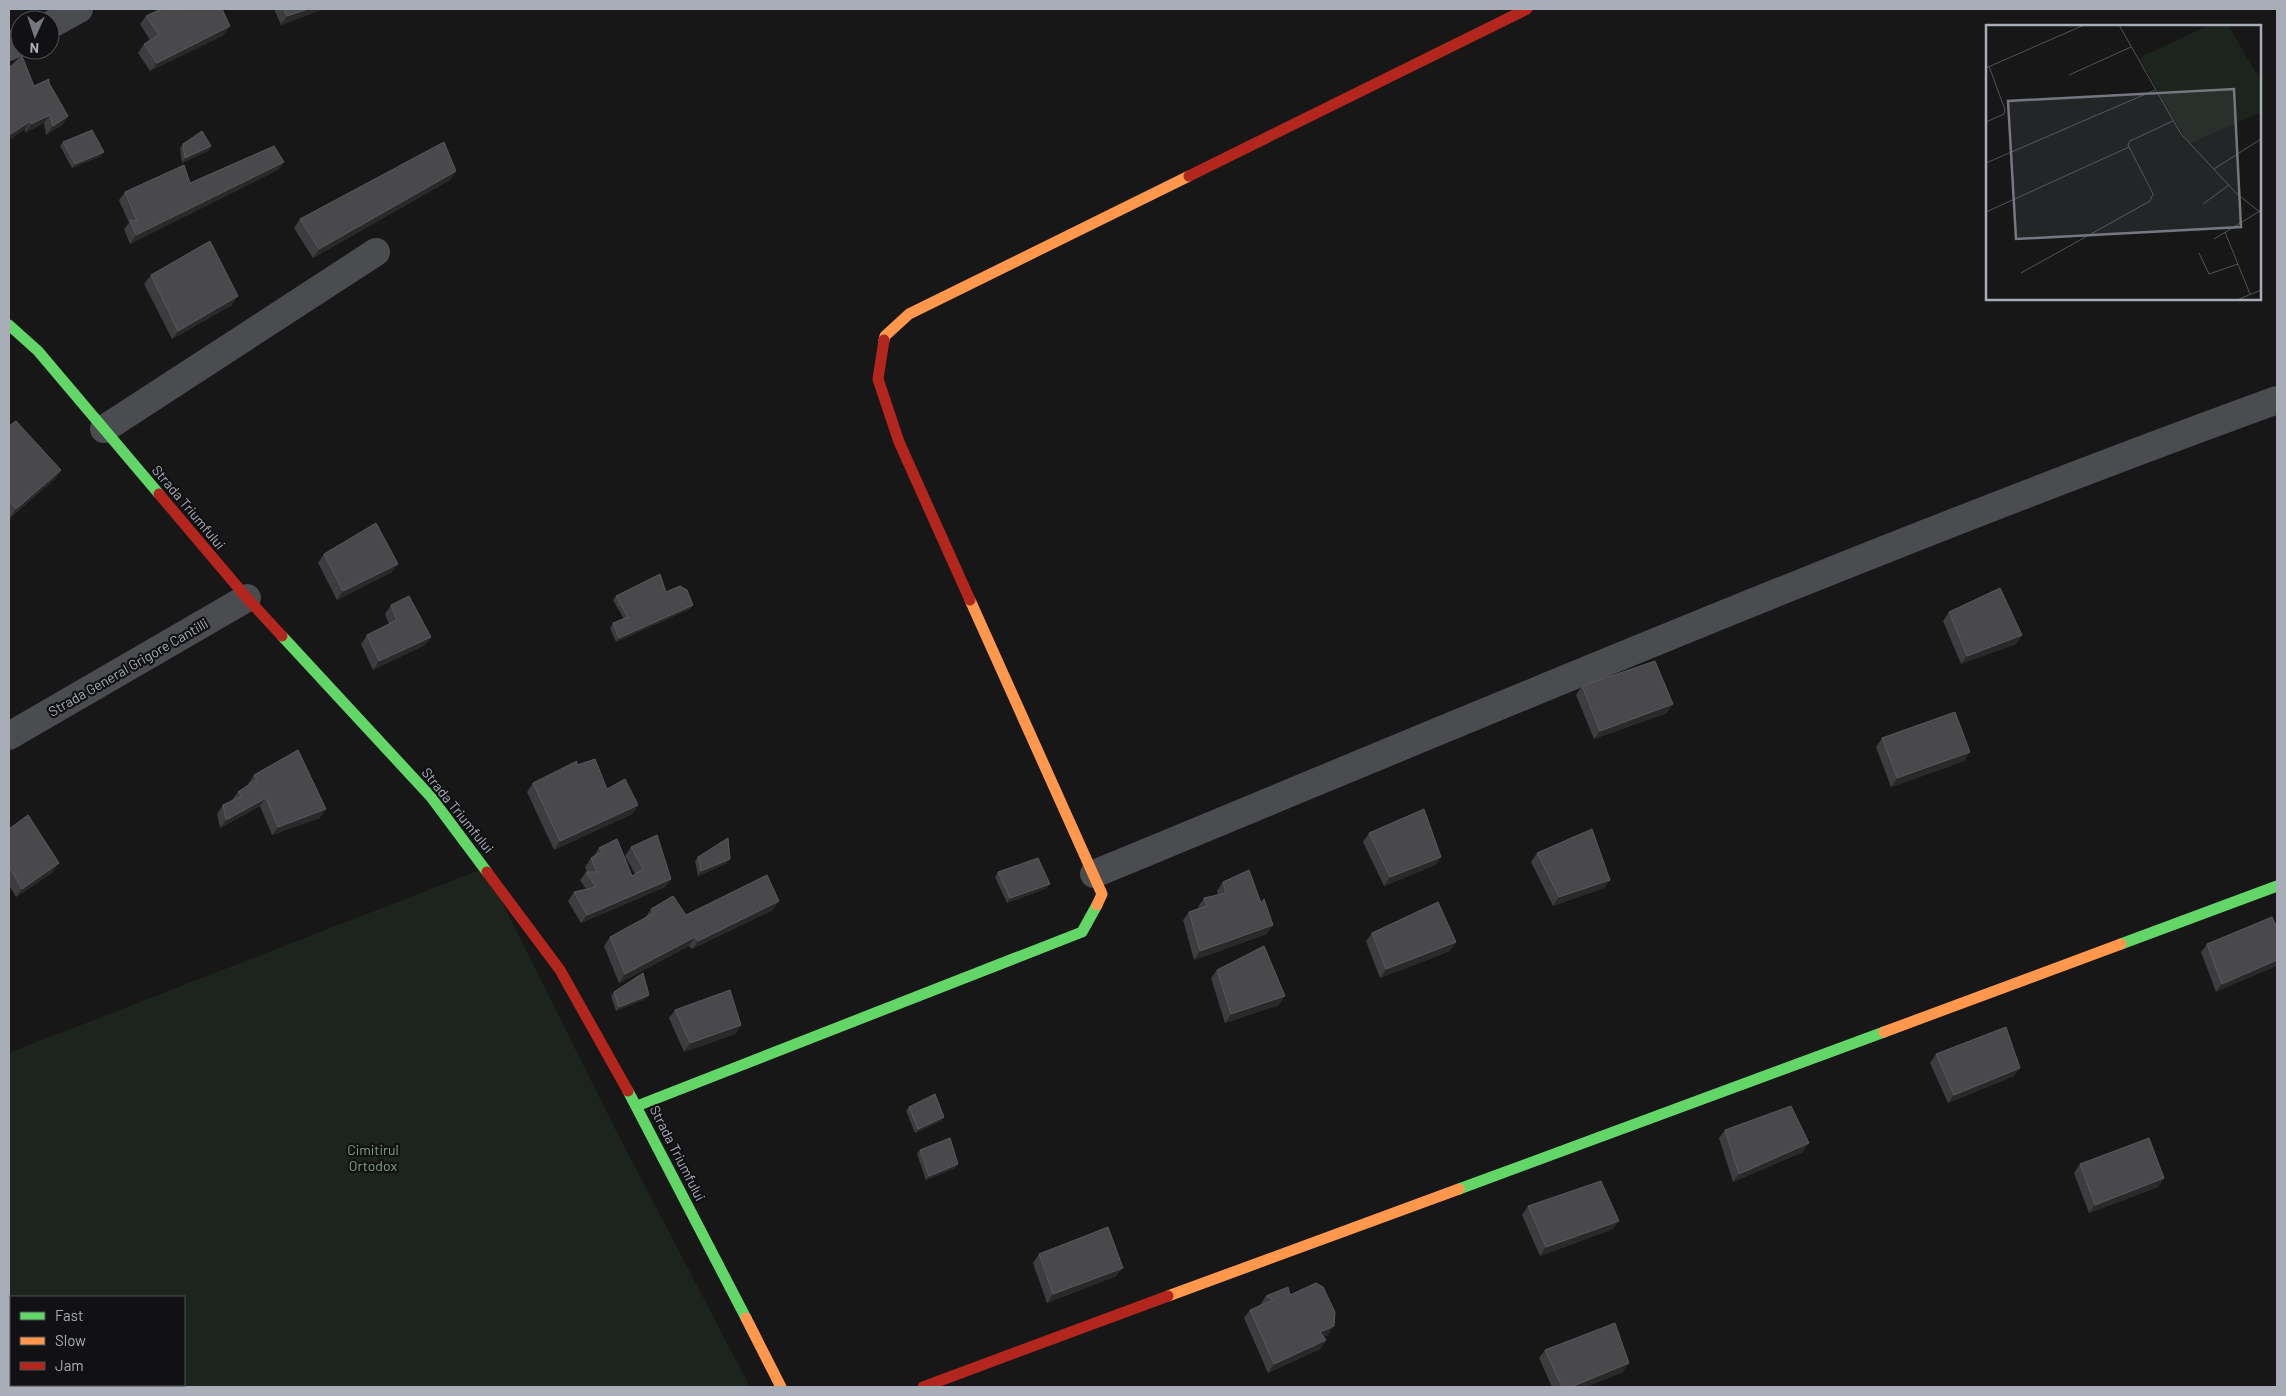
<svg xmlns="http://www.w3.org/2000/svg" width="2286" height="1396" font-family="Barlow,sans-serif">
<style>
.green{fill:#1d241e;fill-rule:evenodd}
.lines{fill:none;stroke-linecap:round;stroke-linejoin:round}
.street{stroke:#4b4c50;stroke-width:28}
.fast{stroke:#63d668;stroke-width:11}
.slow{stroke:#ff974d;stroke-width:11}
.jam{stroke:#b3261e;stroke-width:11}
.wall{fill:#3d3d3f}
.shaded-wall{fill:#29292a}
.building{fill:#49494c;stroke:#58595d}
.labels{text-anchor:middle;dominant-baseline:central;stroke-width:4.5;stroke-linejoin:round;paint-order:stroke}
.street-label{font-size:14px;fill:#a8adb8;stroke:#111113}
.park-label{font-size:14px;fill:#7fa381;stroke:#111113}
.inset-road{fill:none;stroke:#515357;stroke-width:1}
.view{fill:#757880;fill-opacity:0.15;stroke:#757880;stroke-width:2.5}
.inset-edge{fill:none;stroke:#a8adb8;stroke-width:2.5}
</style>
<rect width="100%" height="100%" fill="#171717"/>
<path class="green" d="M485,868L611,1121L750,1387H9V1053ZM11,1297H184V1385H11Z"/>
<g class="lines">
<path class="street" d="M50,25L79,9
M9,47L20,41
M104,429L376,252
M9,736L247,598
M1094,874C1487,712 1878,545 2277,400"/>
<path class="fast" d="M9,325L38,351L159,494
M282,636L431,797L487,872
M2121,944L2277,886
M628,1091L746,1318
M637,1106L1082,932L1097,905
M1459,1189L1884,1032"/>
<path class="slow" d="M884,340L885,336L909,314L1189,176
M970,600L1102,894L1097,905
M1884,1032L2121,944
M1168,1296L1459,1189
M746,1318L781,1387"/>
<path class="jam" d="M1189,176L1527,9
M884,340L878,379L899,442L970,600
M159,494L247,598L282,636
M487,872L560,970L628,1091
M923,1387L1168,1296"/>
</g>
<path class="wall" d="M274,9H324L281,25Z
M175,11L224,35L150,71L138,53L144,44L150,40L140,24L146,16Z
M9,68L34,86L49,83L68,116L62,125L46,135L44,123L25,133V129L9,140Z
M63,142L101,156L72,168L60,146Z
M183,144L211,146L208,151L182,163L180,148Z
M284,162L278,170L130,244L124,229L129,223L119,200L125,192L190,183Z
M456,171L450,180L313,258L294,228L300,219Z
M151,275L232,305L172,339L144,284Z
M9,426L61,470L55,479L10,518L9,516Z
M324,554L392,572L337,600L318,563Z
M666,592L693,605L690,609L616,642L610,628L613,623L624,619L613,600L616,596Z
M391,605L431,637L425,645L373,670L361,644L367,635L389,624L385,614Z
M1949,612L2022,635L2016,644L1961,664L1943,621Z
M1582,686L1667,713L1594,739L1576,695Z
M1882,738L1964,761L1891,787L1876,747Z
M577,765L607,789L638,805L632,814L554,850L527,792L533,783Z
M254,775L320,818L272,835L260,806L220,828L217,814L223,805L232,800L238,792L249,785L248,784Z
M9,829L53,872L16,897L9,885Z
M1369,833L1441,857L1435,865L1384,886L1363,842Z
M631,847L671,879L665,887L581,923L568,901L574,892L586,889L580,880L586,872H587L585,867L591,858L593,857L599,848L632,876L635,874L625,856Z
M1537,853L1610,880L1604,888L1553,906L1531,862Z
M698,857L727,863L698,876L695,861Z
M998,872L1047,888L1007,903L995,877Z
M1223,882L1267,934L1194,960L1183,920L1189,912L1199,908L1198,907L1204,898L1218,895L1217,891Z
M651,909L686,915L773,910L692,949L689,946L619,983L604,946L610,937L645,918Z
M2272,917L2216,992L2201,952L2207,944Z
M1372,933L1456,942L1450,951L1380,978L1366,941Z
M1217,970L1279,1005L1225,1023L1211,978Z
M614,992L649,995L645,999L616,1011L611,996Z
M675,1010L741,1025L735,1034L684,1052L669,1018Z
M1936,1054L2014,1076L1948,1103L1930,1063Z
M909,1107L944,1117L941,1121L915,1133L906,1111Z
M1725,1130L1803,1152L1733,1182L1719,1138Z
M920,1150L955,1168L926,1180L917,1154Z
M2080,1164L2164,1178L2158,1187L2089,1213L2074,1173Z
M1528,1206L1613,1229L1540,1256L1522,1215Z
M1039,1254L1116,1276L1047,1303L1033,1263Z
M1290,1295L1328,1335L1323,1337L1326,1340L1320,1349L1268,1373L1244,1318L1250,1310L1261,1305H1260L1266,1296Z
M1545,1350L1623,1372L1586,1387H1552L1539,1358Z"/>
<path class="shaded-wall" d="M308,9H324L281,25L287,16Z
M230,26L224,35L150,71L157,63Z
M50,115L44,123L25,133L31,124Z
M68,116L62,125L46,135L53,126Z
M31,121L25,129L9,140V135Z
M211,146L208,151L182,163L185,158Z
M104,152L101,156L72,168L75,164Z
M284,162L278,170L130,244L136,235Z
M456,171L450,180L313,258L319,249Z
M238,296L232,305L172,339L178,331Z
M61,470L55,479L10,518L16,509Z
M398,564L392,572L337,600L343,591Z
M693,605L690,609L616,642L619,638Z
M2022,635L2016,644L1961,664L1967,656Z
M431,637L425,645L373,670L379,661Z
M1673,704L1667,713L1594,739L1600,731Z
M1970,752L1964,761L1891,787L1897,778Z
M266,798L260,806L220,828L226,820Z
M638,805L632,814L554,850L560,841Z
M326,809L320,818L272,835L278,827Z
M1441,857L1435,865L1384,886L1390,877Z
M730,859L727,863L698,876L701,871Z
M59,863L53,872L16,897L22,889Z
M671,879L665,887L581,923L587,915Z
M1610,880L1604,888L1553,906L1559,897Z
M1050,884L1047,888L1007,903L1010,898Z
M779,901L773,910L692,949L698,941Z
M1273,925L1267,934L1194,960L1200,951Z
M695,937L689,946L619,983L625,974Z
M1456,942L1450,951L1380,978L1386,969Z
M2277,960V966L2216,992L2222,984Z
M649,995L645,999L616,1011L619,1007Z
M1285,996L1279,1005L1225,1023L1231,1014Z
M741,1025L735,1034L684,1052L690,1043Z
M2020,1068L2014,1076L1948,1103L1954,1095Z
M944,1117L941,1121L915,1133L918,1129Z
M1809,1143L1803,1152L1733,1182L1739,1174Z
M958,1164L955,1168L926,1180L929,1176Z
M2164,1178L2158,1187L2089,1213L2095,1205Z
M1619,1221L1613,1229L1540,1256L1546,1247Z
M1123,1268L1116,1276L1047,1303L1053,1294Z
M1334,1326L1328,1335L1314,1341L1320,1332Z
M1326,1340L1320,1349L1268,1373L1274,1364Z
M1629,1363L1623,1372L1586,1387H1571Z"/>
<path class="building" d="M161,9H174L175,11L180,9H222L230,26L157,63L144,44L159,35L146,16Z
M284,9H308L287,16Z
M22,56L34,86L49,79V83L68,116L53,126L50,115L31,124V121L9,135V80H10L9,68Z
M92,130L104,152L75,164L63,142Z
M202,131L211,146L185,158L183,144Z
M444,142L456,171L319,249L300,219Z
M274,146L284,162L136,235L130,220L137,221L125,192L184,165L190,183Z
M210,241L238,296L178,331L151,275Z
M16,421L61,470L16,509L9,501V426Z
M376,523L398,564L343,591L324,554Z
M660,574L666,592L680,586L687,590L693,605L619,638L613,623L628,617L616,596Z
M2000,588L2022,635L1967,656L1949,612Z
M409,596L431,637L379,661L367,635L397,620L391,605Z
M1655,661L1673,704L1600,731L1582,686Z
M1955,712L1970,752L1897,778L1882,738Z
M298,750L326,809L278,827L266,798L226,820L223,805L242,796L238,792L257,779L254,775Z
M595,759L607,789L625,779L638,805L560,841L533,783L577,761V765Z
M1424,809L1441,857L1390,877L1369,833Z
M28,815L59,863L22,889L9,866V829Z
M1592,829L1610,880L1559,897L1537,853Z
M657,835L671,879L587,915L574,892L596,887L586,872H597L591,858L602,852L599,848L617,839L632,876L643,869L631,847Z
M728,838L730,859L701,871L698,857Z
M1038,858L1050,884L1010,898L998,872Z
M1249,870L1261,903L1264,899L1273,925L1200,951L1189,912L1207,906L1204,898L1226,893L1223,882Z
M767,875L779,901L698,941L695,937L625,974L610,937L654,913L651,909L673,896L686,915Z
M1438,902L1456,942L1386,969L1372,933Z
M2272,917L2277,927V960L2222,984L2207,944Z
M1264,946L1285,996L1231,1014L1217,970Z
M643,973L649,995L619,1007L614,992Z
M730,990L741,1025L690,1043L675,1010Z
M2006,1027L2020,1068L1954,1095L1936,1054Z
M935,1094L944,1117L918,1129L909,1107Z
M1791,1106L1809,1143L1739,1174L1725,1130Z
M950,1138L958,1164L929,1176L920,1150Z
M2149,1138L2164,1178L2095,1205L2080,1164Z
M1601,1181L1619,1221L1546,1247L1528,1206Z
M1108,1227L1123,1268L1053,1294L1039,1254Z
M1316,1283L1323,1287L1335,1312L1334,1326L1320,1332L1326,1340L1274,1364L1250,1310L1273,1300L1266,1296L1288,1287L1290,1295Z
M1615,1323L1629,1363L1571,1387H1562L1545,1350Z"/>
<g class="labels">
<g class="street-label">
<text transform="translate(189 507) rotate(50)">Strada Triumfului</text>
<text transform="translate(128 667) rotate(-30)">Strada General Grigore Cantilli</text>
<text transform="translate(458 810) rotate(51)">Strada Triumfului</text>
<text transform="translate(678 1153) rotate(63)">Strada Triumfului</text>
</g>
<g class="park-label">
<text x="373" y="1149">Cimitirul<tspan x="373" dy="16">Ortodox</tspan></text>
</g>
</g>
<g transform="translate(1986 25)">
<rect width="275" height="275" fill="#171717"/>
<path d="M223,0H242L267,43L275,56V87L203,119L153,33Z" fill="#1d241e"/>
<path class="inset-road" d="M133,0L195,109L250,168L275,188M0,43L98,0M83,50L145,22M0,97L18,89L19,85L3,41M0,138L169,65M228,144L275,114M217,179L243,160M0,187L143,122M239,207L264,269M228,214L274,186M213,228L223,249L252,239M35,248L164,176L167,169L164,163L142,120L144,116L187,96M251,275L275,265"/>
<path class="view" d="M248,64L255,202L30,214L22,76Z"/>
<rect width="275" height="275" class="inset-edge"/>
</g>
<rect width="2286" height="1396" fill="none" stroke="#a8adb8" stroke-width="20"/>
<rect x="10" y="1296" width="175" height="90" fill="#111113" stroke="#4d4f55"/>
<rect x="20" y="1312" width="25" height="8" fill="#63d668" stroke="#4d4f55"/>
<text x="55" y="1321" font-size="15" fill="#a8adb8">Fast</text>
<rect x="20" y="1337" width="25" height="8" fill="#ff974d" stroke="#4d4f55"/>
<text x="55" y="1346" font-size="15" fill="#a8adb8">Slow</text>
<rect x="20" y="1362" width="25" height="8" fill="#b3261e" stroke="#4d4f55"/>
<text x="55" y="1371" font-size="15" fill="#a8adb8">Jam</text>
<g transform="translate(35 35) rotate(183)"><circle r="24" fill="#111113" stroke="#4d4f55"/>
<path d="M0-4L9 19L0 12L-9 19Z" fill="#757880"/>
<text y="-8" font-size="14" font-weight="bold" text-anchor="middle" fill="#a8adb8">N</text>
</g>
</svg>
